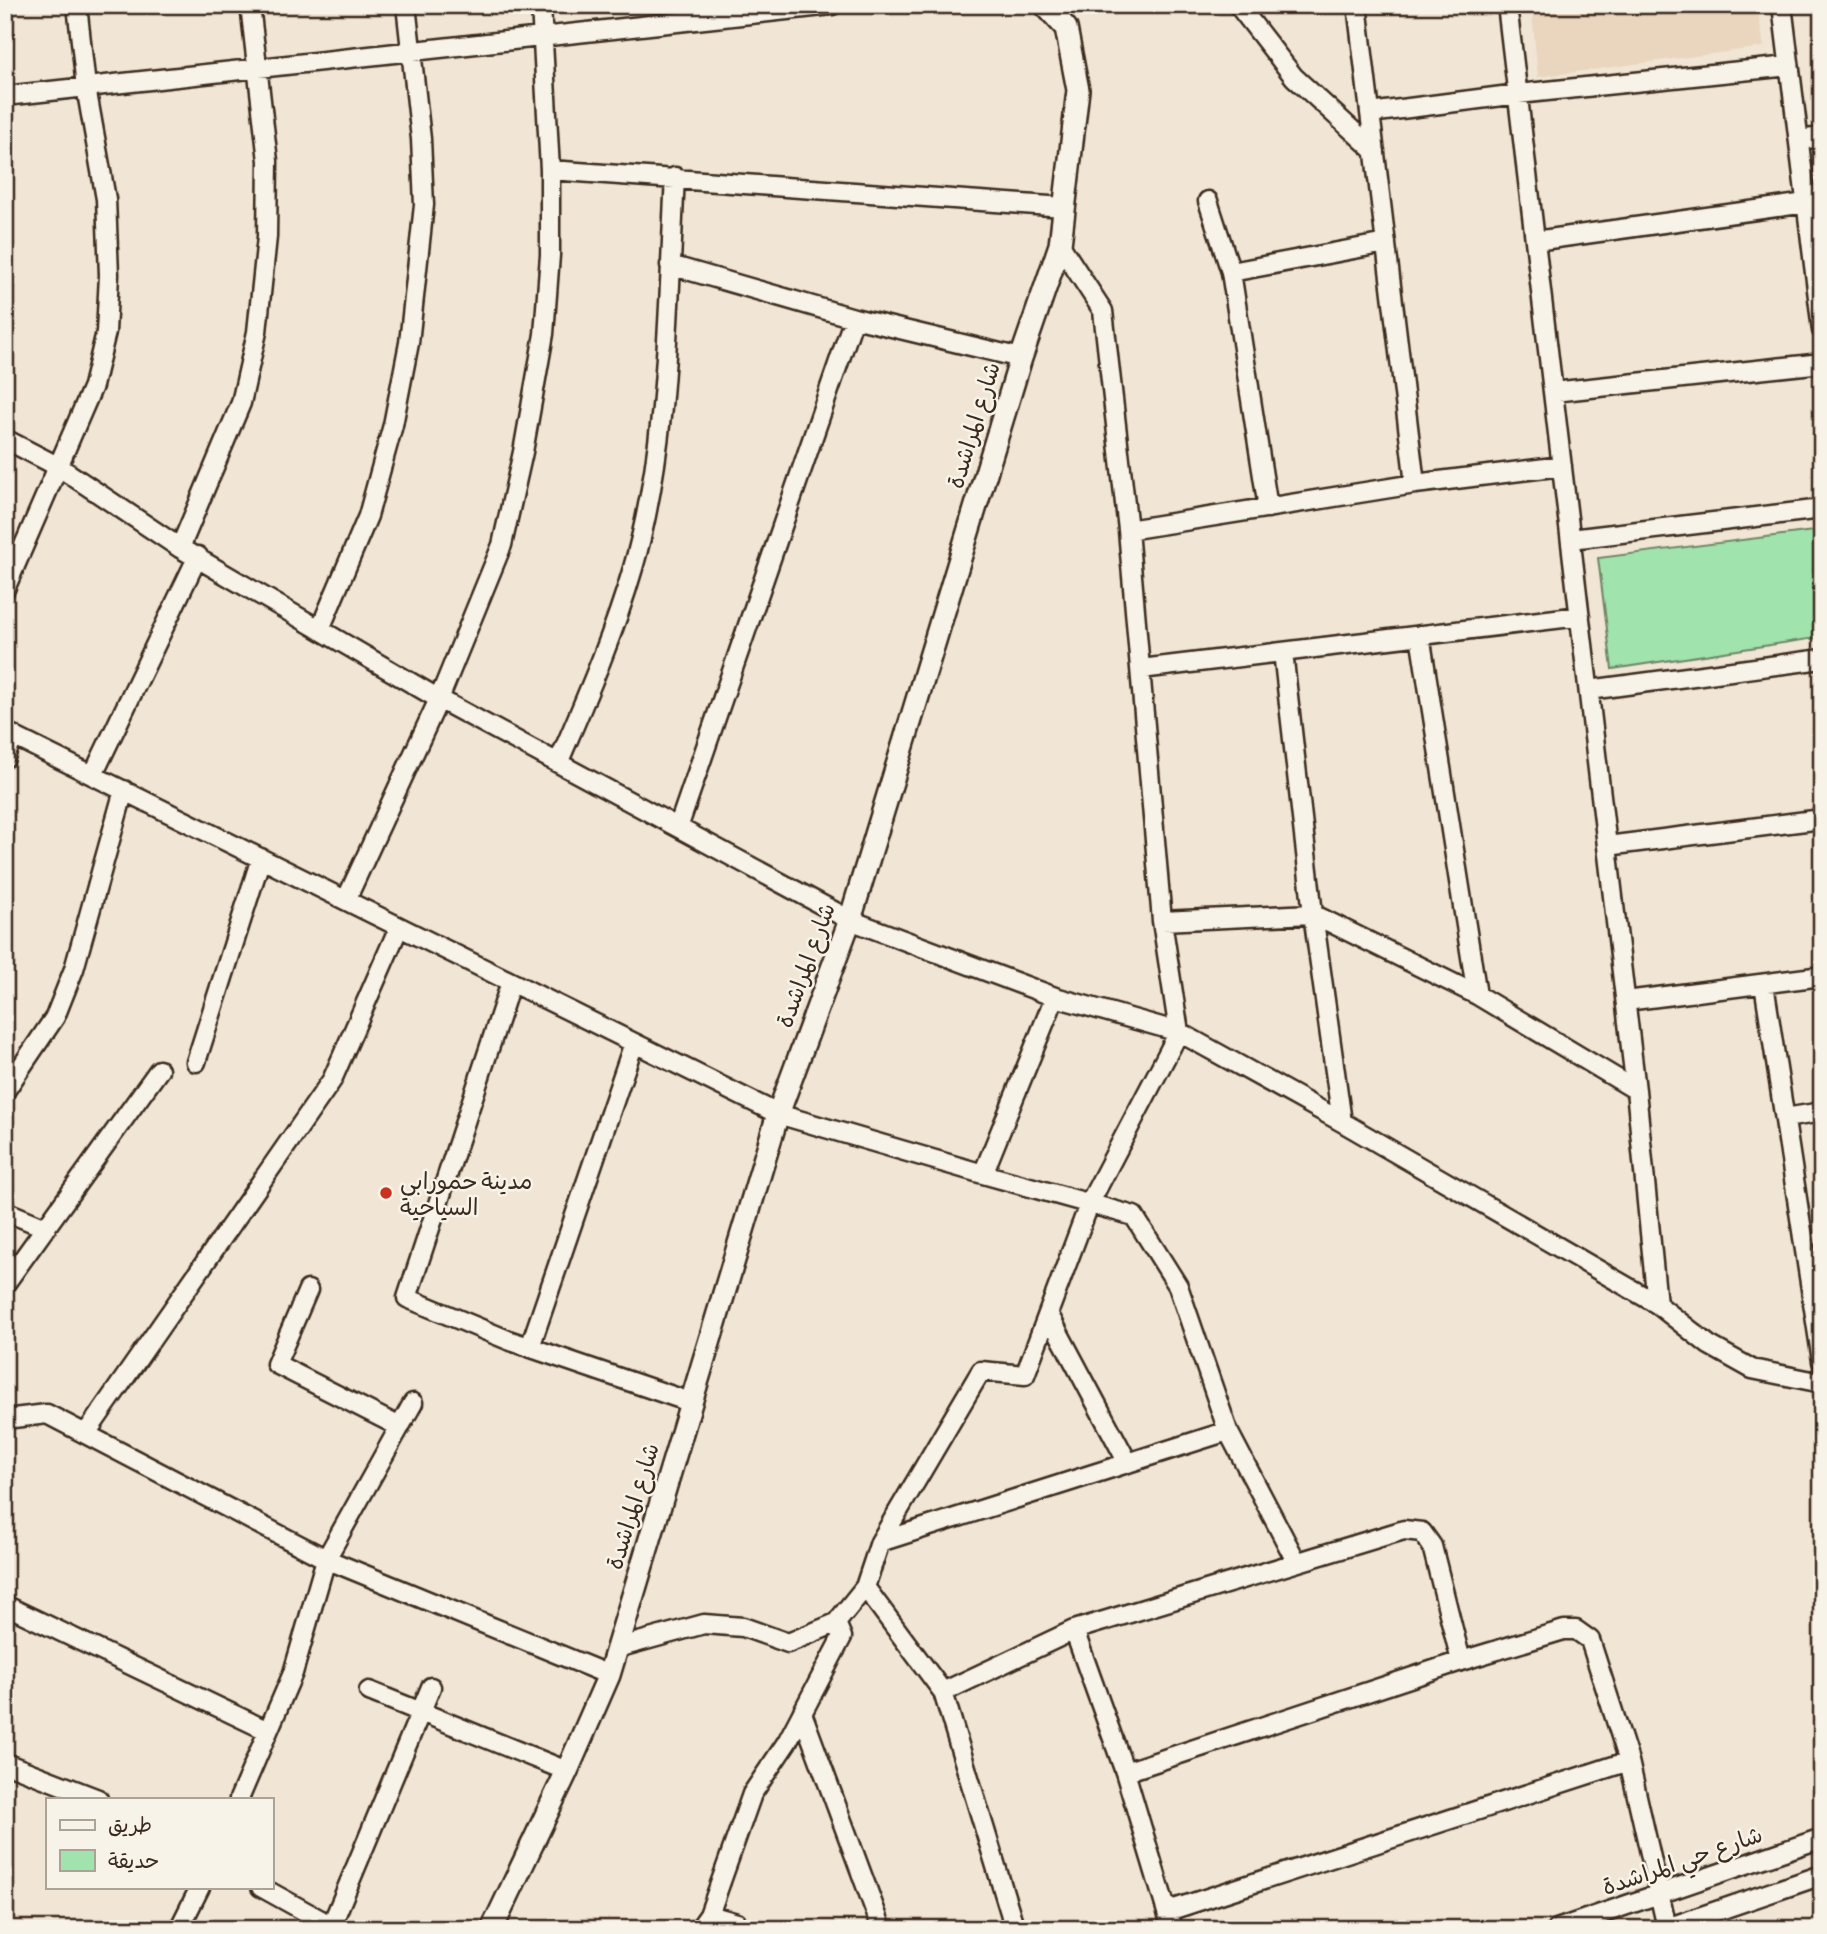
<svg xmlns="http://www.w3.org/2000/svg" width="1827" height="1934" font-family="'Patrick Hand','Playpen Sans Arabic',sans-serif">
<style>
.built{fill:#ead6be}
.green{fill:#a1e3ad;stroke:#6e8666;stroke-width:2}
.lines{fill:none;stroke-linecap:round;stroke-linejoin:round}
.minor-casing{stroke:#3b2a1e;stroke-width:23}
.tertiary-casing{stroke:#3b2a1e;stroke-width:26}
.minor{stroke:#f7f3e8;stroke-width:18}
.tertiary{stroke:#f7f3e8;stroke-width:21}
.poi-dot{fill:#c8321e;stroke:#f7f3e8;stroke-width:2.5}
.labels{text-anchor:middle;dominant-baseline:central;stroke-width:5;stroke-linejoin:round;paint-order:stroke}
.street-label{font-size:23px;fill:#3b2a1e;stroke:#f7f3e8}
.poi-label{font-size:23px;fill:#3b2a1e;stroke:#f7f3e8;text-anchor:start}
</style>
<rect width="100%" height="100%" fill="#f1e6d5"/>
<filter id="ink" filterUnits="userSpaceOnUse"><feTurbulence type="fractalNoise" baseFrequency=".0143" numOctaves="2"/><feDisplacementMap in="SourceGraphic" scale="14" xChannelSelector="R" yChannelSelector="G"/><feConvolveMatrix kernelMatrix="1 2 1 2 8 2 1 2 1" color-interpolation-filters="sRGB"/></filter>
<g filter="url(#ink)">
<path class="built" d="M1531,5H1757L1764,47L1538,77Z"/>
<path class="green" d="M1822,530V637L1612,669L1598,558Z"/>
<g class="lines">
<defs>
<path id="minor" d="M1238,5L1294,77L1375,151
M1357,5L1415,484
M1507,5L1636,1090L1657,1304
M1782,5L1822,330
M5,96L832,5
M1370,113L1518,94L1789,66
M1799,140L1822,137
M550,170L1064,207
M1208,201L1231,272L1268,508
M1535,241L1806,203
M670,265L854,318L1021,358
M1231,272L1386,243
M1553,392L1822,363
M5,439L59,467L180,548L439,699L850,920L1055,997L1179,1032L1342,1122L1657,1304L1709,1345L1752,1369L1822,1383
M1128,530L1415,484L1562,466
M1571,539L1822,509
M180,548L241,403L257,332L267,237L268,161L250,5
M5,589L93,386L106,332L109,275L106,199L86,87L77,5
M320,629L368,516L393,425L409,343L424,205L421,139L406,5
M1420,635L1477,995
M1283,652L1313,914L1342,1122
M1141,669L1580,616
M1589,690L1822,659
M5,732L778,1114L983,1174L1055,997
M5,758L13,735
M559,761C586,698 614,634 633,568C669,445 668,304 675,177
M93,775L198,556
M679,825L854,318
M1607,846L1822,819
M346,900L439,699L502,545L523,452L544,334L550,255V170L541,5
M1162,921L1313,914L1477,995L1636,1090
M511,982L407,1298L508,1340L690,1402
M1764,984L1822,1361
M1626,1001L1822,976
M196,1062L261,858
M5,1091L55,1017L74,969L124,790
M1785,1118L1822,1112
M983,1174L1134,1216L1178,1286L1228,1431
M5,1211L46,1228
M5,1284L159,1070
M308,1290L276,1364L400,1427
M1049,1315L1128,1463
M530,1347L634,1043
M5,1419L47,1414L326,1559L609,1675
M87,1432L332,1080L399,927
M880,1542L1228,1431L1296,1561
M5,1605L268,1731
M1074,1630L1125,1772L1172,1929
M617,1648L704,1624L743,1627L788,1643L836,1623L865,1587
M369,1691L567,1771
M943,1692L1074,1630L1404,1530L1422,1532L1432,1546L1461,1661
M802,1713L882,1929
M5,1763L98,1799
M1125,1772L1461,1661L1564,1630H1576L1590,1640L1629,1761
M239,1799L293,1673L326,1559L413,1403
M261,1887L337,1929
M1168,1911L1629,1761L1667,1928
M709,1915L737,1923L739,1929
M179,1929L200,1887
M330,1929L431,1687
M699,1929L709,1915L752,1794L787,1742L842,1637L836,1623
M1015,1929L943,1692L865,1587L880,1542L981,1371L1025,1375L1090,1202L1179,1032L1162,921L1128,530L1103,311L1060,245
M1557,1929L1822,1838
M1664,1929L1822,1875"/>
<path id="tertiary" d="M492,1929L567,1771L609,1675L778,1114L850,920L1021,358L1060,245L1078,90L1066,28L1045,5"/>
</defs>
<use href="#minor" class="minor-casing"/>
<use href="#tertiary" class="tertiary-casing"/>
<use href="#minor" class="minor"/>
<use href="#tertiary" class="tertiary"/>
</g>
</g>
<circle class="poi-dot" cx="386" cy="1193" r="7"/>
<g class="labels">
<g class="street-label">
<text transform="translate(973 425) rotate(-73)">شارع المراشدة</text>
<text transform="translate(805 965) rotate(-70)">شارع المراشدة</text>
<text transform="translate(632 1506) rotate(-73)">شارع المراشدة</text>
<text transform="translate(1682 1860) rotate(-19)">شارع حي المراشدة</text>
</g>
<g class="poi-label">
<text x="400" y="1180">مدينة حمورابي<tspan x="400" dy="26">السياحية</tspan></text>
</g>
</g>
<rect width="1827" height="1934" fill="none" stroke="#f7f3e8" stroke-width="28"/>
<rect x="14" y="14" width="1799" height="1906" fill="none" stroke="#3b2a1e" stroke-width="2.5" filter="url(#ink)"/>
<rect x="46" y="1798" width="228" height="91" fill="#f7f3e8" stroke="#aca397" stroke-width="2"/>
<rect x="60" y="1820" width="35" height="10" fill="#f7f3e8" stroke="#aca397" stroke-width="2"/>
<text x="108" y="1832" font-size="21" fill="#3b2a1e">طريق</text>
<rect x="60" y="1850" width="35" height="21" fill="#a1e3ad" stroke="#aca397" stroke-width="2"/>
<text x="108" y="1868" font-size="21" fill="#3b2a1e">حديقة</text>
</svg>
